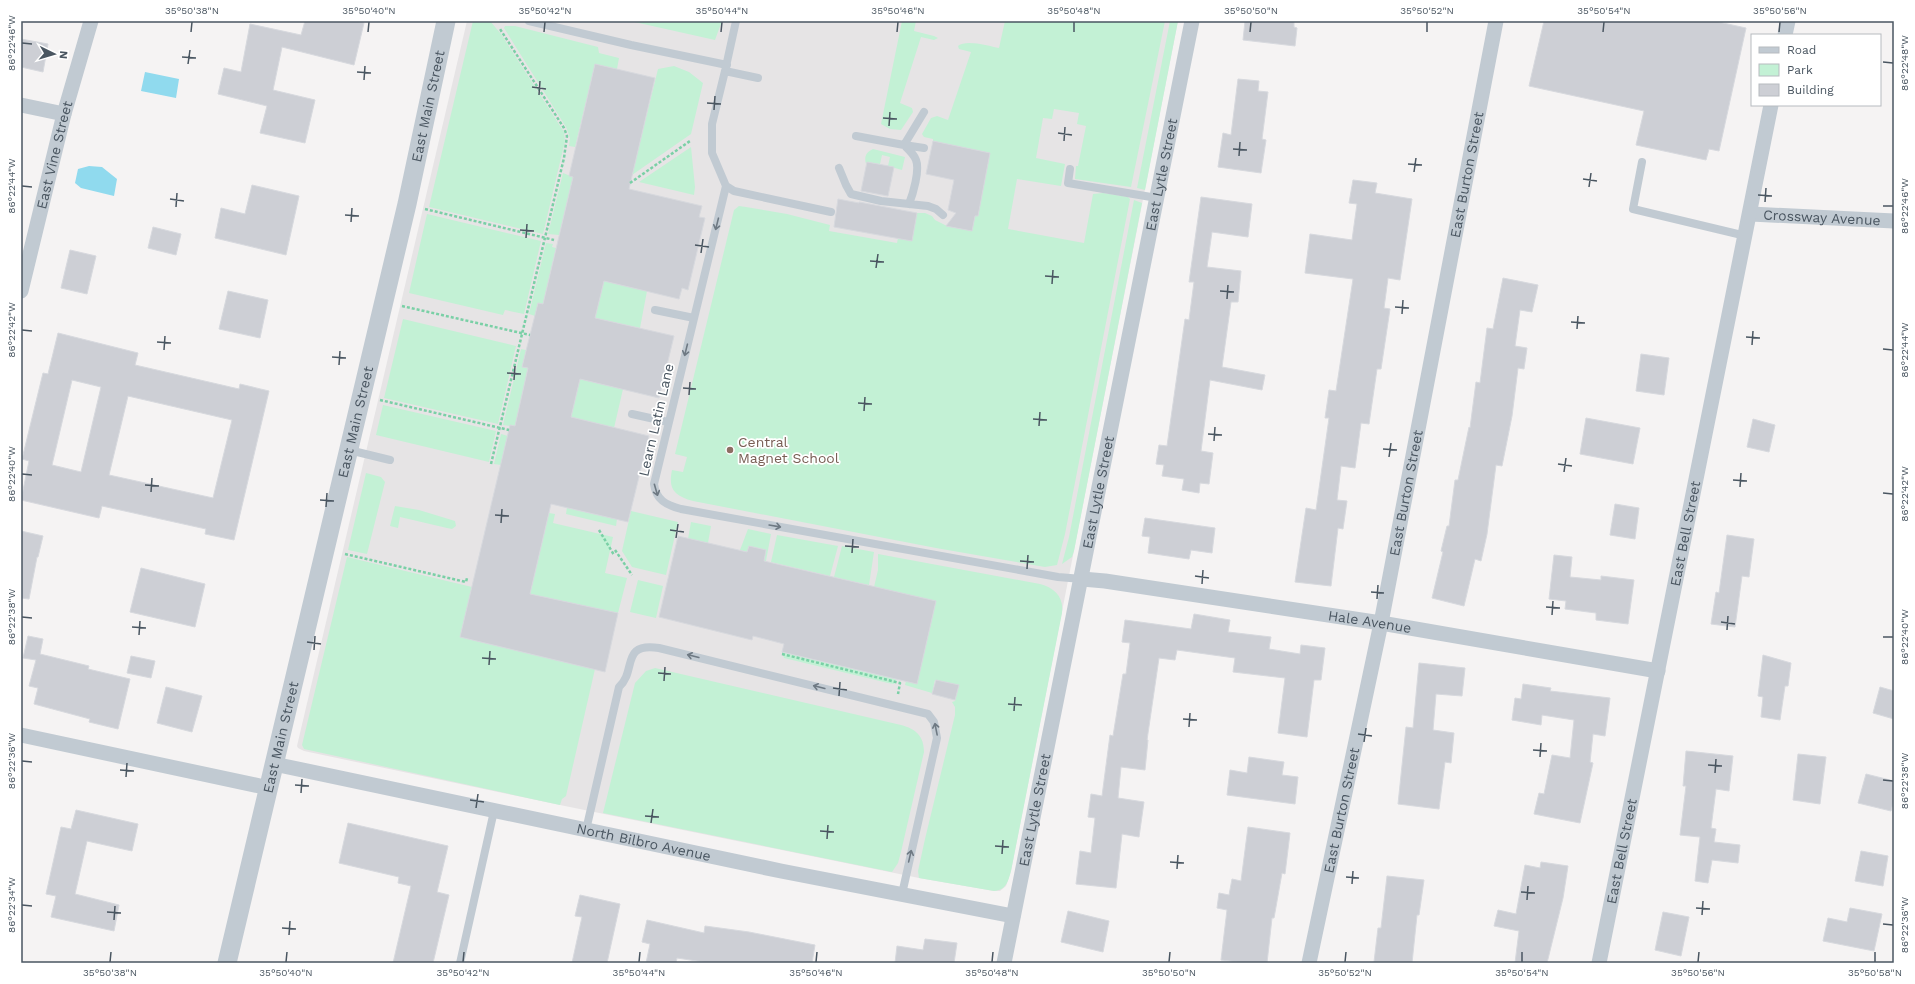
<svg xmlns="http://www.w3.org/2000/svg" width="1915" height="984" font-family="'Work Sans',sans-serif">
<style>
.education{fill:#e6e4e5}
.green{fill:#c3f1d5}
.water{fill:#90daee}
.building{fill:#cdcfd5;stroke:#d7d9de;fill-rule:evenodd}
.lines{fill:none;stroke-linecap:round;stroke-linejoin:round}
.path{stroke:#7ad0a6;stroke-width:2.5;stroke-dasharray:3 2;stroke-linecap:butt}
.service{stroke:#c1cad2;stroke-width:8}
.minor{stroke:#c1cad2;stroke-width:15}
.tertiary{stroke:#c1cad2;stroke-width:19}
.oneway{stroke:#6e7983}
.ticks{fill:none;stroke:#4a5661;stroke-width:1.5}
.education-dot{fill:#8d6e63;stroke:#fff;stroke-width:1.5}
.labels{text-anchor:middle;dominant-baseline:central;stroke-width:3.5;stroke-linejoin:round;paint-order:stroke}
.street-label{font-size:14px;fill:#4a5661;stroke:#fff}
.education-label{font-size:14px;fill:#785e54;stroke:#fff;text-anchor:start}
.neatline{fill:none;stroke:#4a5661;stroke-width:1.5}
.ticks-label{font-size:10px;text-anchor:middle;fill:#4a5661}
</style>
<rect width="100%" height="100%" fill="#f5f3f3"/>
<path class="education" d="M467,21H1178L1011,871L1006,886L1000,891H994L919,878L560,805L304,751L298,748L297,746Z"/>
<path class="green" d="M473,21H490L501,34L564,132L565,141L543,234L429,207Z
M630,21H722L715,40Z
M902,21H916L914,31L934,36L938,38L934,40L921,37L900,103L912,108L913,112L901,130L890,129L881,124Z
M1005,21H1165L1131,187L1075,179L1076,166H1078L1086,126L1077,124L1079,113L1054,109L1052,119L1043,118L1036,158L1065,164L1061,186L1017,179L1008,229L1084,243L1093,194L1103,193L1128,197L1130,199L1065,534L1057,565L1045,567L936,548L693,501C674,496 668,489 672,470L683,472L687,457L675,454L734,210L739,206L746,207L787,214L830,225L829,231L897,243L898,238L912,241L916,213H925L932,216L935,220L947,226L972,231L975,216H978L990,153L933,141V139L924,137L922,134L931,118L937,116L948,120L971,52L959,49L958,46C966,39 989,46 999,48Z
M1170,21H1178L1145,190L1137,188Z
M505,26H515L598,47L599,53L619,58L617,69L595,64L575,147L569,146L570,138L566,127L504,28Z
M674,66L689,72L703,83L691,134L632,175L658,69Z
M691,147L695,187L694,195L639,182Z
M873,149L905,157L902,170L888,166L890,157L882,155L880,164L867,162L866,164C864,157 866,152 873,149Z
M563,173L573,177L559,235L548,234Z
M1134,200L1142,203L1074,551L1072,557L1062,564L1069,537Z
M427,214L541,241L524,314L505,310L503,315L409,293Z
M546,243L553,244L552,247L556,248L543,304L538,303L535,316L529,314Z
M604,281L647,291L640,328L595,318Z
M403,319L516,346L498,424L384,398Z
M521,349L526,350L522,367L528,368L515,426L510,425V426L503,425Z
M580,379L623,389L614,428L571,417Z
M383,405L496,431L489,462L376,435Z
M501,434L508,436L507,456L503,455L501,465L494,464Z
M366,473L381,477L385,482L367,554L348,550Z
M395,506L419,510L455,521L456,526L452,529L447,528L400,517L398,528L390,526Z
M567,507L617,519L616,526L566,514Z
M631,511L678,522L666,575L632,567L622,551Z
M549,513L555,514L553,523L613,537L605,573L627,578L618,613L530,594Z
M691,522L711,526L708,543L688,539Z
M748,529L771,534L766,561H764L766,550L749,546L747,552L740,550Z
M777,535L838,546L830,576L771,562Z
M842,546L874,552L869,585L834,577Z
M878,554L1040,584C1055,588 1064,597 1062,613L1011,871C1008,882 1006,890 994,891L919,878L918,871L925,839L955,715V707L952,702L955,701L959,686L935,680L932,693L905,685L906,681L917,684L936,601L874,587L878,570Z
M347,557L472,587L595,669L566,796L562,799L560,805L304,749L302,745Z
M638,580L663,586L656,618L630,612Z
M782,652L896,679L894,684L888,683L784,658Z
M655,668L901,725C916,729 924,736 924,752L901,852L898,863L892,872L603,813L635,683L646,671Z"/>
<path class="water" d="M145,72L179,79L176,98L141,91Z
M89,166L102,167L117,179L114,196L81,188L75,183L78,169Z"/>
<path class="building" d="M305,21H355L364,23L354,65L282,47L273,90L315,100L305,143L260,133L267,106L218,94L224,68L241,72L250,24L301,35Z
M1245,21H1294V27L1297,28L1295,46L1243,40Z
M1544,21H1714L1746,28L1719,151L1709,149L1706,160L1636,145L1644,111L1529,86Z
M21,39L48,44L43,72L21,67Z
M595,64L655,78L629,189L702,206L699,217L705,218L688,290L682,288L679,299L604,281L595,318L674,336L659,398L580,379L571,417L649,436L628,522L551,504L530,594L618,613L605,672L460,637L510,425L515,426L528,368L522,367L538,303L543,304L573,177L569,176Z
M1238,79L1259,81L1258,91L1268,92L1262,139L1266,140L1261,173L1218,167L1223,133L1231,135Z
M933,141L990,153L978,216H975L972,231L946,226L956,213L948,210L954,180L926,174Z
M867,162L894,167L888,196L861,191Z
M1353,180L1377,183L1375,193L1412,199L1400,280L1388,278L1384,308L1390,309L1381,369H1377L1369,424L1361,423L1355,468L1341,466L1337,500L1347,501L1343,529L1338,528L1331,586L1295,582L1306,508L1316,510L1329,418H1325L1329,390L1336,391L1353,279L1305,273L1310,234L1352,240L1357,204L1349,203Z
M252,185L299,196L286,255L215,238L221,208L245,214Z
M1201,197L1252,204L1248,237L1212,232L1207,267L1241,271L1238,302H1231L1222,367L1265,375L1262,390L1210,380L1201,451L1213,453L1209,484L1200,483L1199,493L1182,490L1184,479L1162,476L1164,465L1156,464L1159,445L1167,446L1185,319L1189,320L1194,282H1189Z
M838,199L859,203V202L917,213L912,241L834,227Z
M153,227L181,234L176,255L148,248Z
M70,250L96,256L87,294L61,288Z
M1503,278L1538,285L1532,312L1520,310L1515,346L1527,348L1524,369L1518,368L1512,416L1502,466L1496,465L1487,534L1481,561L1475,559L1464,606L1432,598L1443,552L1441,551L1447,526H1449L1455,480H1458L1469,427L1470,428L1476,382L1480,383L1487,328L1493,329Z
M228,291L268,300L260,338L219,329Z
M58,333L138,353L135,365L239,389L240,384L269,391L234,540L205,534L206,529L102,506L99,518L21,500L29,461L22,459L43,373L48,374ZM72,380L101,387L81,472L52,465ZM128,396L232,420L213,498L109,475Z
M1641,354L1669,358L1664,395L1636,391Z
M1586,418L1640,428L1633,464L1580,454Z
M1753,419L1775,425L1769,452L1747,447Z
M1615,504L1639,508L1635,539L1610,535Z
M1145,518L1215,528L1212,553L1191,550L1189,559L1148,553L1150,537L1142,536Z
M21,531L43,536L38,557H37L29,599L21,598Z
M1727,535L1754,539L1749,577L1742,576L1735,627L1711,624L1716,592L1719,593Z
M678,536L747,552L749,546L766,550L764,561L936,601L917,684L782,652L784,644L753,636L752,640L659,617Z
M1554,555L1572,557L1570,577L1601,580V576L1634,580L1628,624L1596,620V613L1565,609L1566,601L1549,599Z
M141,568L205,584L195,627L130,612Z
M1194,614L1230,620L1228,632L1271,637L1269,649L1300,654L1301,645L1325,648L1321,680H1314L1307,737L1278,733L1285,678L1233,672L1235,658L1177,650L1175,660L1159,658L1147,740H1148L1145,770L1121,767L1118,798L1144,802L1139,837L1122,834L1116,888L1076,884L1080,851L1091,853L1095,818L1088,817L1091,794L1102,796L1110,735L1113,736L1123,674H1126L1130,643L1122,642L1125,620L1191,629Z
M28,636L43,639L40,654L89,666L88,669L130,679L118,729L89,722L90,719L34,704L38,688L29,686L36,660L23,658Z
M1763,655L1791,663L1788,686H1785L1780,720L1761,717L1763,697L1758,696Z
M131,656L155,661L151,678L127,673Z
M1419,663L1465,668L1462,696L1436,694L1433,730L1454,733L1451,763L1445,762L1439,809L1398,804L1406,727L1413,728Z
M936,680L959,685L955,700L932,694Z
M1523,684L1551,688L1550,691L1610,698L1605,736L1593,734L1590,762L1593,763L1580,823L1534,814L1539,793L1544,794L1552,755L1570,758L1574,720L1542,715L1541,725L1512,720L1515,698L1521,699Z
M166,687L202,696L192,732L157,723Z
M1880,687L1894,691V719L1873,713Z
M1686,751L1733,756L1729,791L1716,789L1711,828L1716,829L1714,842L1740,845L1738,863L1712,860L1708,883L1695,881L1700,837L1680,835L1686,786H1683Z
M1798,754L1826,757L1820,804L1793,800Z
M1249,757L1284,762L1282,775L1298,777L1295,804L1227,795L1230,770L1247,773Z
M1866,774L1894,781V799L1891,811L1858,803Z
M76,810L138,824L132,851L87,841L75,894L119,905L114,931L51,917L56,896L46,894L61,827L71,829Z
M348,823L448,846L437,892L449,895L433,963H393L411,886L398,883L399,877L339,863Z
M1248,827L1290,833L1285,874L1282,873L1274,918H1272L1267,963H1247L1221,960L1227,910L1217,908L1219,893L1229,895L1232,879L1241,881Z
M1861,851L1888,856L1883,886L1855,881Z
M1541,862L1568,866L1563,898L1547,963H1515L1519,931L1494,926L1498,910L1516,914L1525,865L1540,868Z
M1387,876L1424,880L1419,915H1417L1412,963L1374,962L1378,928H1381Z
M580,895L620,904L607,963H572L582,917L575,916Z
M1850,908L1882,914L1874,951L1823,941L1828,918L1847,922Z
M1068,911L1109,921L1103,952L1061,942Z
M1663,912L1689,917L1681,956L1655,950Z
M647,920L704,933L705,926L749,932L815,945L812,963H710L677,958L676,963H646L650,944L642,942Z
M925,939L957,943L954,963H895L897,946L923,950Z"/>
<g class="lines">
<path class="path" d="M630,183L690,141
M425,209L554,240
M402,306L530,335
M380,400L509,430
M491,464L564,158L567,136L564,128L500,29
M599,530L614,555
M615,550L632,575
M345,554L466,582L467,578
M782,654L900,683L898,694"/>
<path class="service" d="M529,21L631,45L727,65
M736,21L725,71L712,124V153L726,186L654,484C656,500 666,505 681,509L1058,577L1082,579
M725,71L758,78
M856,136L904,145L924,112
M904,145C908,149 914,154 916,160C920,170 913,194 909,204
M904,145L924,148
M1642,162L1633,209L1746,236
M839,168L846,185L851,194L881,201L928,206L936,209L943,215
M1070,169L1068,183L1157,198
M726,186L734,191L831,212
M655,310L694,318
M632,414L668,422
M349,450L390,460
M586,830L619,687C637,671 620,642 659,648L928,714L934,722L937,738L902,894
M460,963L494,811"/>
<g class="minor">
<path d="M1785,35L1788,21"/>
<path d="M21,105L64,114"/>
<path id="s1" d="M1751,214L1894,221"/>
<path id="s2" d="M21,291L64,114L91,21"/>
<path id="s3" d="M1082,579L1105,581L1381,623L1658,671"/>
<path d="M21,735L269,788"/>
<path id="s4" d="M274,764L781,871L1013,916"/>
<path id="s5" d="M1004,963L1192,21"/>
<path id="s6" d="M1309,963L1381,623L1496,21"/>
<path id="s7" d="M1599,963L1771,105"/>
</g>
<path class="tertiary" id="s8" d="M227,963L407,204L446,21"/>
</g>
<defs><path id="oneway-shaft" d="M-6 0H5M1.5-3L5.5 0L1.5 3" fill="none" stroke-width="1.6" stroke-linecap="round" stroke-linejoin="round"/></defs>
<g class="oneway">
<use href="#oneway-shaft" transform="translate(717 224) rotate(104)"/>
<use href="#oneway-shaft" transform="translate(686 350) rotate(104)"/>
<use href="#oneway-shaft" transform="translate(656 490) rotate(74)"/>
<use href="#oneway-shaft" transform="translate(775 526) rotate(10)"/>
<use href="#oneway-shaft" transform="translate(693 656) rotate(-166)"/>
<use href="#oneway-shaft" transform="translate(819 687) rotate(-166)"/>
<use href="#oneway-shaft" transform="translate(936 729) rotate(-101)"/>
<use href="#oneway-shaft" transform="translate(910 856) rotate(-77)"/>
</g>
<path class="ticks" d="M191,32L192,22M368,32L369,22M544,32L545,22M721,32L722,22M897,32L898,22M1074,32V22M1250,32L1251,22M1427,32V22M1603,32L1604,22M1779,32L1780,22M22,43L32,44M182,57L196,58M1883,62L1893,63M188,64L190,50M357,72L371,73M364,80L365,66M532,87L546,89M539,95L540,81M707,103L721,104M714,110L715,96M883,118L897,119M889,126L890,112M1058,133L1072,135M1064,141L1065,127M1233,149L1247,150M1239,156L1240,142M1408,164L1422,165M1414,172L1416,158M1583,179L1597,181M22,186L32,187M1589,187L1591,173M1758,195L1772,196M170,199L184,201M1765,202L1766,188M1883,206H1893M176,207L177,193M345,215L359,216M351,222L352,208M520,230L534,231M526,238L527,224M695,245L709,247M701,253L703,239M870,261L884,262M876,268L878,254M1045,276L1059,277M1052,284L1053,270M1220,291L1234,292M1227,299L1228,285M1395,307L1409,308M1402,314L1403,300M1571,322L1585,323M1577,329L1578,316M22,330L32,331M1746,337L1760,338M157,342L171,343M1752,345L1753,331M1883,349L1893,350M164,350L165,336M332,357L346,358M339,365L340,351M507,373L521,374M514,380L515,366M683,388L696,389M689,395L690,382M858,403L872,404M864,411L865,397M1033,419L1047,420M1039,426L1040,412M1208,434L1222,435M1214,441L1215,427M1383,449L1397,450M1389,457L1391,443M1558,464L1572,466M1564,472L1566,458M22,474L32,475M1733,480L1747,481M145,485L159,486M1740,487L1741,473M151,492L152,478M1883,493L1893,494M320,500L334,501M326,507L327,493M495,515L509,516M501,523L502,509M670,530L684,532M676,538L678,524M845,546L859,547M852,553L853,539M1020,561L1034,562M1027,569L1028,555M1195,576L1209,578M1202,584L1203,570M1371,592L1384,593M1377,599L1378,585M1546,607L1560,608M1552,615L1553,601M22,617L32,618M1721,622L1735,624M132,627L146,628M1727,630L1728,616M139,635L140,621M1883,637H1893M307,642L321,644M314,650L315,636M482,658L496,659M489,665L490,651M658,673L671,674M664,681L665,667M833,688L847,690M839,696L840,682M1008,704L1022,705M1014,711L1015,697M1183,719L1197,720M1189,727L1190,713M1358,734L1372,736M1364,742L1366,728M1533,750L1547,751M1540,757L1541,743M22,761L32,762M1708,765L1722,766M120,770L134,771M1715,773L1716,759M126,777L127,763M1883,780L1893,781M295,785L309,786M301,793L302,779M470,800L484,802M476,808L478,794M645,816L659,817M651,823L653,809M820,831L834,832M827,839L828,825M995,846L1009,847M1002,854L1003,840M1170,862L1184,863M1177,869L1178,855M1346,877L1359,878M1352,884L1353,871M1521,892L1535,893M1527,900L1528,886M22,905L32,906M1696,908L1710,909M107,912L121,913M1702,915L1703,901M114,920L115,906M1883,924L1893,925M282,928L296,929M289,935L290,921M110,962L111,952M286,962L287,952M463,962L464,952M639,962L640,952M816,962L817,952M992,962L993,952M1169,962L1170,952M1345,962L1346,952M1522,962V952M1698,962L1699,952M1875,962V952"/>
<circle class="education-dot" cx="730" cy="450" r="4"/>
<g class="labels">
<g class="street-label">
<text stroke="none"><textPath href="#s8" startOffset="880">East Main Street</textPath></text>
<text stroke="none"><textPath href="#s2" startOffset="140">East Vine Street</textPath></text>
<text stroke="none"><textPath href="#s5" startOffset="804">East Lytle Street</textPath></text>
<text stroke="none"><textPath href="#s6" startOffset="804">East Burton Street</textPath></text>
<text stroke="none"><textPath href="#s1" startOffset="71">Crossway Avenue</textPath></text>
<text transform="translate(656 420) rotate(-77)">Learn Latin Lane</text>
<text stroke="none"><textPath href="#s8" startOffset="556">East Main Street</textPath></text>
<text stroke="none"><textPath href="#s5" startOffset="480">East Lytle Street</textPath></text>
<text stroke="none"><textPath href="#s6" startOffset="480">East Burton Street</textPath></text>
<text stroke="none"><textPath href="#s7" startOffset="438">East Bell Street</textPath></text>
<text stroke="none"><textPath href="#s3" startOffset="291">Hale Avenue</textPath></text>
<text stroke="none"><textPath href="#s8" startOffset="232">East Main Street</textPath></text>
<text stroke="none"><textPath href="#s5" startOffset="156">East Lytle Street</textPath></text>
<text stroke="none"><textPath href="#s6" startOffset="156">East Burton Street</textPath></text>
<text stroke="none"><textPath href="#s4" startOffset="378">North Bilbro Avenue</textPath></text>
<text stroke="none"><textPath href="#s7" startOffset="114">East Bell Street</textPath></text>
</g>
<g class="education-label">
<text x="738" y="442">Central<tspan x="738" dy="16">Magnet School</tspan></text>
</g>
</g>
<rect width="1915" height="984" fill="none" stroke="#ffffff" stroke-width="44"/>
<rect x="1751" y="34" width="130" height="72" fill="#ffffff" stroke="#b7bbc0"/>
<rect x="1759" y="47" width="20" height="6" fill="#c1cad2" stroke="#b7bbc0"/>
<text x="1787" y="54" font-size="12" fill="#4a5661">Road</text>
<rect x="1759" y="64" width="20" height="12" fill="#c3f1d5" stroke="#b7bbc0"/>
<text x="1787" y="74" font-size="12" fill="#4a5661">Park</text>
<rect x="1759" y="84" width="20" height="12" fill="#cdcfd5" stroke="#b7bbc0"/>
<text x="1787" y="94" font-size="12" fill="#4a5661">Building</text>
<g transform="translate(54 54) rotate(95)" stroke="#ffffff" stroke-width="3" paint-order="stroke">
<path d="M0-3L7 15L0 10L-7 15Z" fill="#4a5661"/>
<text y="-6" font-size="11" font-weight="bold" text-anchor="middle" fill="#4a5661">N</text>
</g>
<rect x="22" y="22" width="1871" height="940" class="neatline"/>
<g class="ticks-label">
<text x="192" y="14">35°50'38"N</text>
<text x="369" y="14">35°50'40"N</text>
<text x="545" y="14">35°50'42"N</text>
<text x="722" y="14">35°50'44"N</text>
<text x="898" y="14">35°50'46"N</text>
<text x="1074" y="14">35°50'48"N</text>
<text x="1251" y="14">35°50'50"N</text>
<text x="1427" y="14">35°50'52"N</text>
<text x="1604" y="14">35°50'54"N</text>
<text x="1780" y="14">35°50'56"N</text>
<text transform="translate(11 43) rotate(-90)" y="4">86°22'46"W</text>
<text transform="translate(1904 63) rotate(-90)" y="4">86°22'48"W</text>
<text transform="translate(11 186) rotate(-90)" y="4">86°22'44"W</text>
<text transform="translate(1904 206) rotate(-90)" y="4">86°22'46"W</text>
<text transform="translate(11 330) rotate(-90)" y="4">86°22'42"W</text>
<text transform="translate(1904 350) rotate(-90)" y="4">86°22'44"W</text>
<text transform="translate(11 474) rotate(-90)" y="4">86°22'40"W</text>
<text transform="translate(1904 494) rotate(-90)" y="4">86°22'42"W</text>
<text transform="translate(11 617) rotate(-90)" y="4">86°22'38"W</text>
<text transform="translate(1904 637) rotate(-90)" y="4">86°22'40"W</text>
<text transform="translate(11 761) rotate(-90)" y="4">86°22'36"W</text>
<text transform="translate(1904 781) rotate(-90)" y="4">86°22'38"W</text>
<text transform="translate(11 905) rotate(-90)" y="4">86°22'34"W</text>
<text transform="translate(1904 925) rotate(-90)" y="4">86°22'36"W</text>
<text x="110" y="976">35°50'38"N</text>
<text x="286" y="976">35°50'40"N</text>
<text x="463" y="976">35°50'42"N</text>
<text x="639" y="976">35°50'44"N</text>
<text x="816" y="976">35°50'46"N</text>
<text x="992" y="976">35°50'48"N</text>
<text x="1169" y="976">35°50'50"N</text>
<text x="1345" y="976">35°50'52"N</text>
<text x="1522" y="976">35°50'54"N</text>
<text x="1698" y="976">35°50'56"N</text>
<text x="1875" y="976">35°50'58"N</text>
</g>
</svg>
